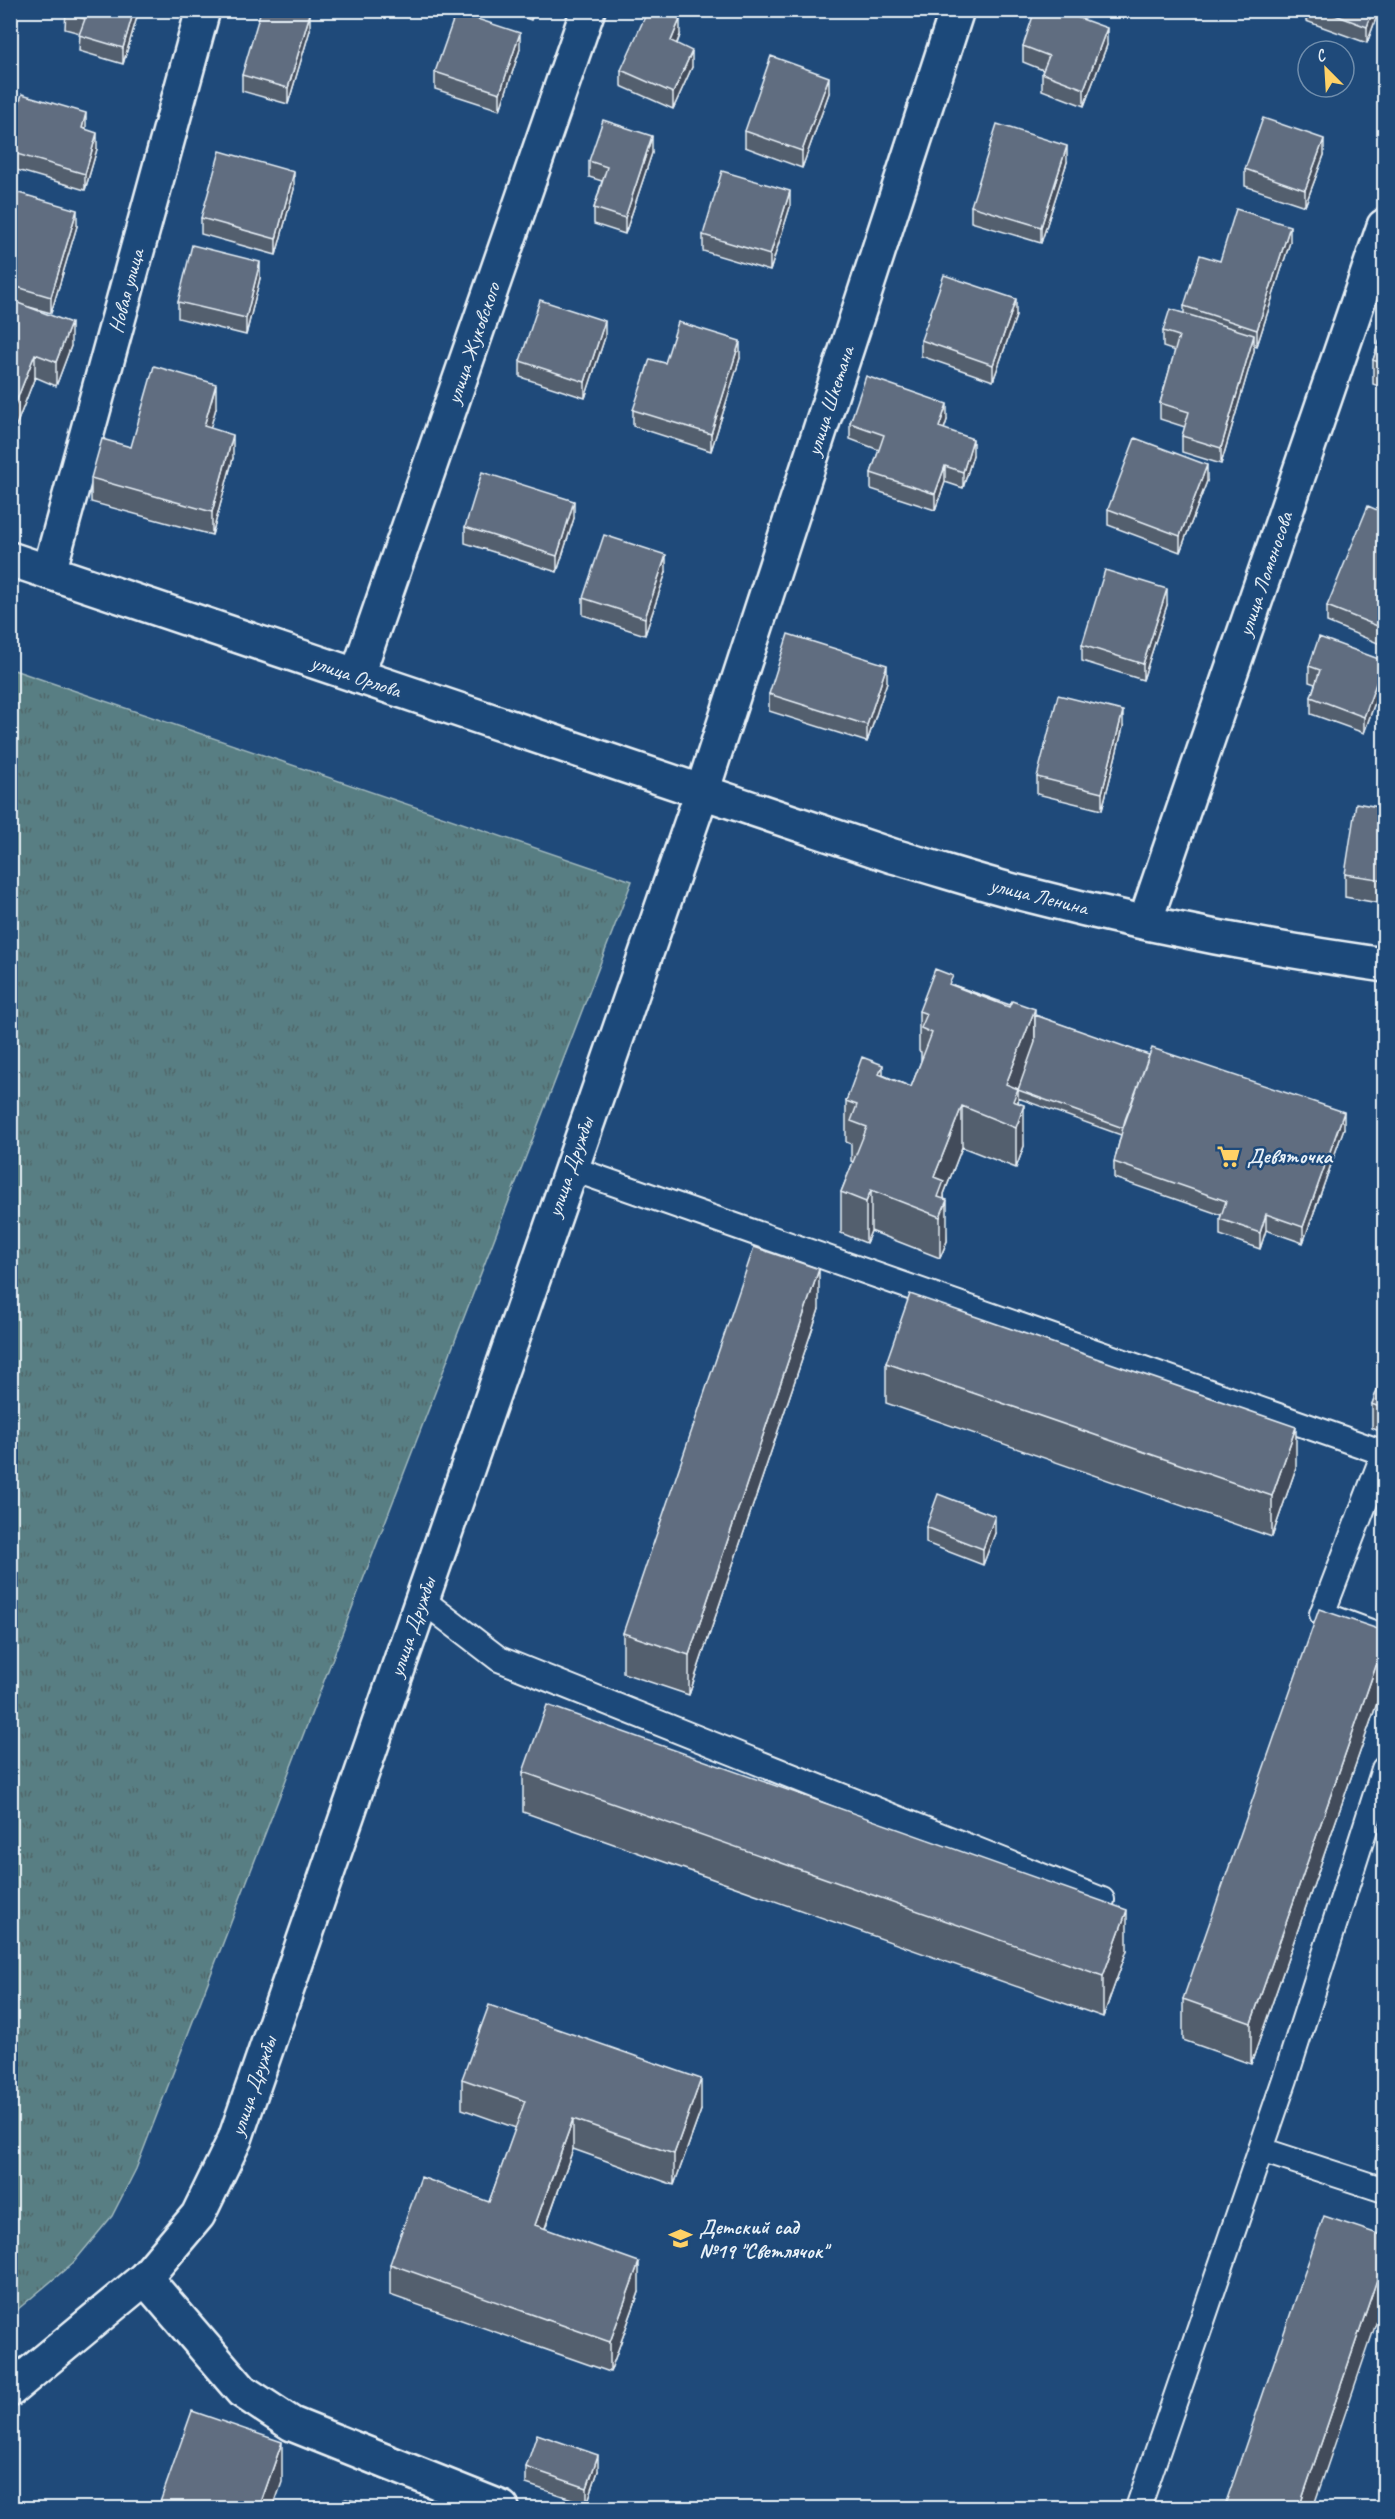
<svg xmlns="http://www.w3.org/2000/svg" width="1395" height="2519" font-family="Caveat,sans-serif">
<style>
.park{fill:url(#park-tufts);stroke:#a0b8be;stroke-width:1.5}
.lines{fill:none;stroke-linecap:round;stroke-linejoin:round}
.lane-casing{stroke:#e8f1f8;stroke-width:28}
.street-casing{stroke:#e8f1f8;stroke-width:38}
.secondary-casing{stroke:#e8f1f8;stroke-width:38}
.lane{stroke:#1f4a7a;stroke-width:24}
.street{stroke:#1f4a7a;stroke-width:33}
.secondary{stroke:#1f4a7a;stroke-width:33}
.wall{fill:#535e6e;stroke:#e8f1f8;stroke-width:1.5}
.shaded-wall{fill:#434c5a;stroke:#e8f1f8;stroke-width:1.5}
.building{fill:#606d80;stroke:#e8f1f8;stroke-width:1.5}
.labels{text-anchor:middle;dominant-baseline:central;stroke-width:5;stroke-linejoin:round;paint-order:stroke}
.street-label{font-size:21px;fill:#e8f1f8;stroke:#1f4a7a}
.poi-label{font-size:21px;font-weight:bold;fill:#e8f1f8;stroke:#1f4a7a;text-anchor:start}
</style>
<defs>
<pattern id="park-tufts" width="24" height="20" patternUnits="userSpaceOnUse" patternTransform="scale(1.5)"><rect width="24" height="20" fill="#587e83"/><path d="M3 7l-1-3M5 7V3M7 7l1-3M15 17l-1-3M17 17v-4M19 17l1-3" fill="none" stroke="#506669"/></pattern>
</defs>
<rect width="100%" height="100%" fill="#1f4a7a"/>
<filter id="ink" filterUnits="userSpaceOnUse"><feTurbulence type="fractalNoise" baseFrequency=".0167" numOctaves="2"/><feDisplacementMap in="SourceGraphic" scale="12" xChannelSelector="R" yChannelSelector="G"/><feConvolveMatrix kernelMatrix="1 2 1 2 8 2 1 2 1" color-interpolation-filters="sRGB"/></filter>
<g filter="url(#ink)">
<path class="park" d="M11,669L632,881L136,2169L112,2216L74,2262L11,2315Z"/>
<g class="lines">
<defs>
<path id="lane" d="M570,1168L1384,1453
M1384,1453L1322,1614L1384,1637
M421,1599L499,1659L1102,1900
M1261,2150L1384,2190
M1138,2508L1285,2079L1384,1769"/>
<path id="street" d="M49,572L203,10
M357,676L588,10
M702,792L957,10
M1145,922L1384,226
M145,2278L242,2391L292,2424L502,2508"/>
<path id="secondary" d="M10,559L893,856C936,868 978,882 1021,893C1140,924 1263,948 1384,965
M10,2390L145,2278L198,2215L235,2139L702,792"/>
</defs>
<use href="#lane" class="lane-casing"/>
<use href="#street" class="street-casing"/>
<use href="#secondary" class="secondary-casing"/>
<use href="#lane" class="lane"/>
<use href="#street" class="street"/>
<use href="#secondary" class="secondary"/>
</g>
<path class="wall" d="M66,10H139L123,64L79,51L80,33L65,29Z
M503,10H535L531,20Z
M843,10H856L855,15Z
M1306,10H1379L1367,43L1306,21Z
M310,30L288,104L242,91V75Z
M680,35L677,44L692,67L673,109L621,86V70Z
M1107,45L1084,106L1042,90V73L1043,70L1023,62V46Z
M520,49L500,110L435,89V72Z
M829,93L802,168L745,147V131Z
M10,133L97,149L85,190L10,168Z
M652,153L625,234L594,224V208L602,181L589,177V161Z
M1324,155L1305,206L1245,186V169Z
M1067,162L1041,243L971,222V206Z
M294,189L276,255L201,234V218Z
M10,196L77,226L51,313L29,307L71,346L56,386L35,377L10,441Z
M790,207L770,271L703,251V235Z
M1290,242L1257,346L1254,345V351L1221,464L1182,452V436L1185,427L1160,419V403L1175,351L1163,347V331L1184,314V306L1220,261Z
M260,278L246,335L178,318V302Z
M1016,316L993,381L921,356V340Z
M1384,328V388L1373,384V360Z
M605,337L585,398L520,377V361Z
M740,358L711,451L633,426V410L665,363Z
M216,408L210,428L233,458L212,535L91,502V478L131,447Z
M947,420L944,429L973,455L963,488L945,482L935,510L871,489V473L879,450L850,439V423Z
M1384,461V488L1382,487V471Z
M1207,481L1180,552L1108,525V509Z
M1384,513L1380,644L1327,622V606Z
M574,518L557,572L465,543V527Z
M666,572L645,635L583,615V598Z
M1167,605L1143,680L1082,661V645Z
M1309,666L1384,677L1364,733L1311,714V697L1315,684L1309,682Z
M887,682L867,742L769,711V694Z
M1123,727L1102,810L1037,794V777Z
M1384,808V904L1345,897V874Z
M953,985L1344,1128L1303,1243L1266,1230L1260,1249L1220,1235V1219L1221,1215L1114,1178V1162L1121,1135L1018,1098L1024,1146L1016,1168L962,1147L944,1194L947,1241L940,1258L871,1231L866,1243L841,1233V1192L853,1162L851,1161V1144L846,1142V1101L883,1075L911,1087L921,1061V1052L919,1051V1011Z
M1384,1306V1358V1338L1381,1337V1314Z
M819,1309L689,1695L623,1673V1633Z
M886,1363L1296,1468L1272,1537L886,1403Z
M1384,1371V1433L1372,1428V1404Z
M926,1527L995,1533L983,1565L926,1543Z
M1384,1631V1683L1251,2064L1183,2040V1999Z
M523,1772L1127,1950L1103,2017L523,1812Z
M462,2079L701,2110L674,2185L573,2149L545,2229L639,2292L610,2372L390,2295V2264L489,2202L516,2128L462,2109Z
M526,2467L598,2471L587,2504L526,2484Z"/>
<path class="shaded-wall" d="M134,10H139L123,64V48Z
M531,10H535L531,20Z
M1373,10H1379L1367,43V27Z
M310,14V30L288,104V88Z
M680,19V35L671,57V41Z
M1107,28V45L1084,106V89Z
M520,33V49L500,110V93Z
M692,51V67L673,109V93Z
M829,77V93L802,168V151Z
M86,113V130L82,128Z
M97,133V149L85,190V174Z
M652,136V153L625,234V218Z
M1324,139V155L1305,206V190Z
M1067,146V162L1041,243V227Z
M294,172V189L276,255V239Z
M790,191V207L770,271V255Z
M77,210V226L51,313V297Z
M1290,226V242L1257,346V330Z
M260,262V278L246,335V318Z
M1016,299V316L993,381V365Z
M605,321V337L585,398V382Z
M71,323V346L56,386V362Z
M1254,335V351L1221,464V448Z
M740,341V358L711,451V434Z
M35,354V377L10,441V417Z
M216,384V408L204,450V426Z
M947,404V420L939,444V427Z
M233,435V458L212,535V512Z
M973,439V455L963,488V472Z
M1207,465V481L1180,552V536Z
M945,466V482L935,510V494Z
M574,501V518L557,572V556Z
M666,555V572L645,635V618Z
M1167,589V605L1143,680V664Z
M1384,617V633L1380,644V627Z
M1384,661V677L1364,733V717Z
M887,665V682L867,742V725Z
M1123,711V727L1102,810V793Z
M1035,1009V1050L1018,1090V1123L1024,1105V1146L1016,1168V1128L1013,1106L1006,1124V1084Z
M883,1065V1105L879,1074Z
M962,1106V1147L944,1194V1209L947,1200V1241L940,1258V1217L934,1177Z
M1344,1112V1128L1303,1243V1227Z
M871,1190V1231L866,1243V1202Z
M1266,1214V1230L1260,1249V1233Z
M819,1269V1309L689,1695V1655Z
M1296,1427V1468L1272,1537V1496Z
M995,1516V1533L983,1565V1549Z
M1384,1643V1683L1251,2064V2023Z
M1127,1910V1950L1103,2017V1976Z
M701,2079V2110L674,2185V2154Z
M573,2119V2149L535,2256V2225Z
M1384,2259V2300L1313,2508H1299Z
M639,2262V2292L610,2372V2342Z
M282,2442V2482L273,2508H259Z
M598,2455V2471L587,2504V2488Z"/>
<path class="building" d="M66,10H134L123,48L79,35L85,19L65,13Z
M261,10H298L310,14L288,88L242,75Z
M648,10H661L680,19L671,41L692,51L673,93L621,70Z
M1035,10H1057L1107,28L1084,89L1042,73L1049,56L1023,46Z
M1322,10H1373L1367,27Z
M456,12L520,33L500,93L435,72Z
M771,56L829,77L802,151L745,131Z
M22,94L86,113L82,128L97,133L85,174L10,152V133Z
M1263,118L1324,139L1305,190L1245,169Z
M603,120L652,136L625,218L594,208L607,167L589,161Z
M997,124L1067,146L1041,227L971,206Z
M220,151L294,172L276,239L201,218Z
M722,171L790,191L770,255L703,235Z
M12,191L77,210L51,297L10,285V196Z
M1236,209L1290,226L1257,330L1184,306L1200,255L1220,261Z
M192,245L260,262L246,318L178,302Z
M944,275L1016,299L993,365L921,340Z
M10,300L71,323L56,362L35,354L10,417Z
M540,300L605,321L585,382L520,361Z
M1170,309L1254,335L1221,448L1182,436L1189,412L1160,403L1179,336L1163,331Z
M678,322L740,341L711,434L633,410L650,359L665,363Z
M1384,328V364L1373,360Z
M154,366L216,384L204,426L233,435L212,512L91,478L102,439L131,447Z
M866,376L947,404L939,427L973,439L963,472L945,466L935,494L871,473L884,435L850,423Z
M1135,438L1207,465L1180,536L1108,509Z
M1384,461V472L1382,471Z
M482,472L574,501L557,556L465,527Z
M1368,506L1384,513V617L1380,627L1327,606Z
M604,535L666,555L645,618L583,598Z
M1105,570L1167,589L1143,664L1082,645Z
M788,634L887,665L867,725L769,694Z
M1319,637L1384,661L1364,717L1311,697L1320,670L1309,666Z
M1058,695L1123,711L1102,793L1037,777Z
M1356,803L1384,808V880L1345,874Z
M935,969L953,976L949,984L1009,1007L1012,1001L1035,1009L1006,1084L1018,1089L1013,1101L1024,1105L1016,1128L962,1106L934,1177L944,1181L938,1197L947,1200L940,1217L871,1190L866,1202L841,1192L867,1127L851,1121L857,1105L846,1101L862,1057L883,1065L879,1074L911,1087L932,1033L921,1028L927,1014L919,1011Z
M953,985L1010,1005L1009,1007Z
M1035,1015L1149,1055L1123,1128L1018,1090L1035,1042Z
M1152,1048L1344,1112L1303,1227L1266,1214L1260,1233L1220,1219L1226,1201L1114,1162L1125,1120Z
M754,1247L819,1269L689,1655L623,1633Z
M910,1294L1296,1427L1272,1496L886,1363Z
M1384,1306V1315L1381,1314Z
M1384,1371V1409L1372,1404Z
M938,1494L995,1516L983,1549L926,1527Z
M1319,1609L1384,1631V1643L1251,2023L1183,1999Z
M547,1705L1127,1910L1103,1976L523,1772Z
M489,2005L701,2079L674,2154L573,2119L535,2225L639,2262L610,2342L390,2264L421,2177L489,2202L525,2101L462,2079Z
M1324,2216L1384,2236V2259L1299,2508H1224Z
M192,2411L282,2442L259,2508H158Z
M537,2434L598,2455L587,2488L526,2467Z
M346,2499L360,2502L366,2508H333L339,2502Z"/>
</g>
<defs>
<symbol id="supermarket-bare" viewBox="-9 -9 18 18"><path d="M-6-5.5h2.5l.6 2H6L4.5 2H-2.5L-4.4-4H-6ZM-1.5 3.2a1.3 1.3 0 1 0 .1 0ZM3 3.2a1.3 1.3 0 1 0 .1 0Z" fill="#ffd166" stroke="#1f4a7a" stroke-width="2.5" paint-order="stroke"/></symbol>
<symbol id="school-bare" viewBox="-9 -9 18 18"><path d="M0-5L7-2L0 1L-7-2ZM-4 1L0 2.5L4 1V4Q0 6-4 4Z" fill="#ffd166" stroke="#1f4a7a" stroke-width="2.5" paint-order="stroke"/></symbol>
</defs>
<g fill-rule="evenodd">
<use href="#supermarket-bare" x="1212" y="1140" width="33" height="33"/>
<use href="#school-bare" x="664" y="2222" width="33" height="33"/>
</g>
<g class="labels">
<g class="street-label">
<text transform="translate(126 291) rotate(-75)">Новая улица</text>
<text transform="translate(473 343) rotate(-71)">улица Жуковского</text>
<text transform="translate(830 401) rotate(-72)">улица Шкетана</text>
<text transform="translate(1265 574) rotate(-71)">улица Ломоносова</text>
<text transform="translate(356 676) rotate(19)">улица Орлова</text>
<text transform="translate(1039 896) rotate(14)">улица Ленина</text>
<text transform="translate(570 1167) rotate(-71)">улица Дружбы</text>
<text transform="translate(412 1627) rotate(-71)">улица Дружбы</text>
<text transform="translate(253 2086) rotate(-71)">улица Дружбы</text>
</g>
<g class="poi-label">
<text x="1247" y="1156">Девяточка</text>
<text x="699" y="2227">Детский сад<tspan x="699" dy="24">№19 "Светлячок"</tspan></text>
</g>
</g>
<rect width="1395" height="2519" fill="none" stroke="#1f4a7a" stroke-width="36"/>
<rect x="18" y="18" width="1359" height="2483" fill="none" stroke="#e8f1f8" stroke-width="2" filter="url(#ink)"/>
<g transform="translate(1326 69) rotate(336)"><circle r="28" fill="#1f4a7a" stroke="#6f8dac" stroke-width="1.5"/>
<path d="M0-4.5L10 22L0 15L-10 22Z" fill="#ffd166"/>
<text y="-9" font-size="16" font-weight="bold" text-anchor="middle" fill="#e8f1f8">С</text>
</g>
</svg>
